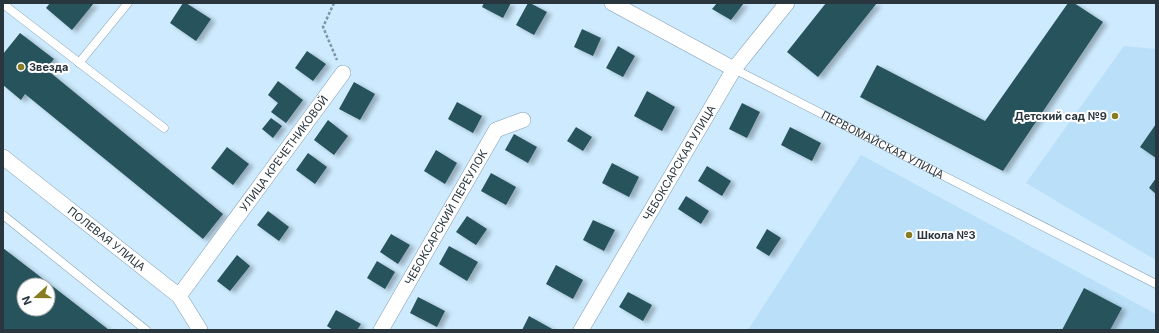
<svg xmlns="http://www.w3.org/2000/svg" width="1159" height="333" font-family="Inter,sans-serif">
<style>
.built{fill:#badff8}
.building{fill:#27535b;fill-rule:evenodd;filter:url(#shadow)}
.lines{fill:none;stroke-linecap:round;stroke-linejoin:round}
.service-casing{stroke:#809caf;stroke-width:9}
.minor-casing{stroke:#809caf;stroke-width:16}
.path{stroke:#8095a3;stroke-width:2.5;stroke-dasharray:3 2;stroke-linecap:butt}
.service{stroke:#fff;stroke-width:8}
.minor{stroke:#fff;stroke-width:15}
.poi-dot{fill:#877c21;stroke:#fff;stroke-width:1.5}
.labels{text-anchor:middle;dominant-baseline:central;stroke-width:4;stroke-linejoin:round;paint-order:stroke}
.poi-label{font-size:11px;font-weight:bold;fill:#2a363d;stroke:#fff;text-anchor:start}
.street-label{font-size:11px;fill:#2a363d;stroke:#fff}
</style>
<defs>
<filter id="shadow"><feDropShadow dx="4.5" dy="2.5" stdDeviation="2" flood-color="#0004"/></filter>
</defs>
<rect width="100%" height="100%" fill="#cdeafe"/>
<path class="built" d="M1124,46L1156,49V260L1026,183Z
M861,155L1156,314V330H748Z"/>
<path class="building" d="M50,3H94L72,30L46,8Z
M183,3H186L211,19L196,41L170,23Z
M484,3H511L503,18L482,7Z
M528,3H530L547,12L534,35L516,25Z
M717,3H744L731,20L712,9Z
M826,3H877L818,77L787,52Z
M1068,3H1074L1103,22L1003,171L860,97L877,65L985,121Z
M582,29L601,38L593,56L574,47Z
M20,33L54,59L46,69L223,214L203,239L25,94L21,100L3,85V54Z
M618,46L635,56L623,77L606,68Z
M307,51L326,64L313,81L295,68Z
M278,81L303,100L286,123L271,112L278,103L268,95Z
M354,82L375,94L360,120L339,109Z
M647,91L675,107L662,131L634,116Z
M457,102L482,116L473,133L448,119Z
M742,103L760,112L747,138L729,129Z
M271,118L282,126L273,138L262,129Z
M328,120L348,136L334,155L314,140Z
M1156,124V158L1140,147Z
M576,127L592,137L583,151L567,141Z
M790,127L821,143L812,161L781,145Z
M514,134L537,147L528,163L505,150Z
M227,147L249,164L233,185L211,168Z
M436,150L457,163L445,184L424,171Z
M308,153L327,167L315,184L296,170Z
M612,163L639,177L629,197L602,183Z
M707,166L731,181L722,196L698,181Z
M491,173L516,187L506,205L481,191Z
M1156,178V194L1149,188Z
M686,196L709,211L701,224L678,209Z
M268,211L289,227L279,241L257,225Z
M467,216L487,229L476,245L456,232Z
M593,220L615,230L604,251L583,240Z
M767,229L781,238L769,256L756,248Z
M391,234L410,245L398,264L380,252Z
M449,246L478,262L467,281L439,264Z
M3,248L51,285L109,330H3ZM24,285H48V309H24Z
M237,255L250,266L230,291L217,281Z
M377,261L395,272L385,289L367,278Z
M556,265L583,280L573,299L546,284Z
M1084,288L1122,308L1110,330H1062Z
M628,292L652,305L643,321L619,307Z
M418,297L445,311L437,327L410,313Z
M336,310L361,324L357,330H333L327,326Z
M529,316L554,330H522Z"/>
<g class="lines">
<defs>
<g id="service">
<path d="M3,4L164,128"/>
<path d="M79,63L128,3"/>
<path id="s1" d="M734,69L1156,284"/>
<path d="M3,215L146,330"/>
</g>
<g id="minor">
<path d="M612,3L734,69"/>
<path id="s2" d="M3,157L179,296L200,330"/>
<path id="s3" d="M179,296L343,73"/>
<path id="s4" d="M381,330L496,130L523,120"/>
<path id="s5" d="M581,330L734,69L787,3"/>
</g>
</defs>
<use href="#service" class="service-casing"/>
<use href="#minor" class="minor-casing"/>
<path class="path" d="M334,3L323,27L337,60"/>
<use href="#service" class="service"/>
<use href="#minor" class="minor"/>
</g>
<g class="poi-dot">
<circle cx="21" cy="67" r="4"/>
<circle cx="1115" cy="116" r="4"/>
<circle cx="909" cy="235" r="4"/>
</g>
<g class="labels">
<g class="poi-label">
<text x="29" y="67">Звезда</text>
<text x="1107" y="116" text-anchor="end">Детский сад №9</text>
<text x="917" y="235">Школа №3</text>
</g>
<g class="street-label">
<text stroke="none"><textPath href="#s1" startOffset="167">ПЕРВОМАЙСКАЯ УЛИЦА</textPath></text>
<text stroke="none"><textPath href="#s3" startOffset="177">УЛИЦА КРЕЧЕТНИКОВОЙ</textPath></text>
<text stroke="none"><textPath href="#s5" startOffset="194">ЧЕБОКСАРСКАЯ УЛИЦА</textPath></text>
<text stroke="none"><textPath href="#s4" startOffset="130">ЧЕБОКСАРСКИЙ ПЕРЕУЛОК</textPath></text>
<text stroke="none"><textPath href="#s2" startOffset="132">ПОЛЕВАЯ УЛИЦА</textPath></text>
</g>
</g>
<rect width="1159" height="333" fill="none" stroke="#2a363d" stroke-width="8"/>
<g transform="translate(36 297) rotate(249)"><circle r="19" fill="#ffffff" stroke="#aaafb1"/>
<path d="M0-3L7 15L0 10L-7 15Z" fill="#877c21"/>
<text y="-6" font-size="11" font-weight="bold" text-anchor="middle" fill="#2a363d">N</text>
</g>
</svg>
